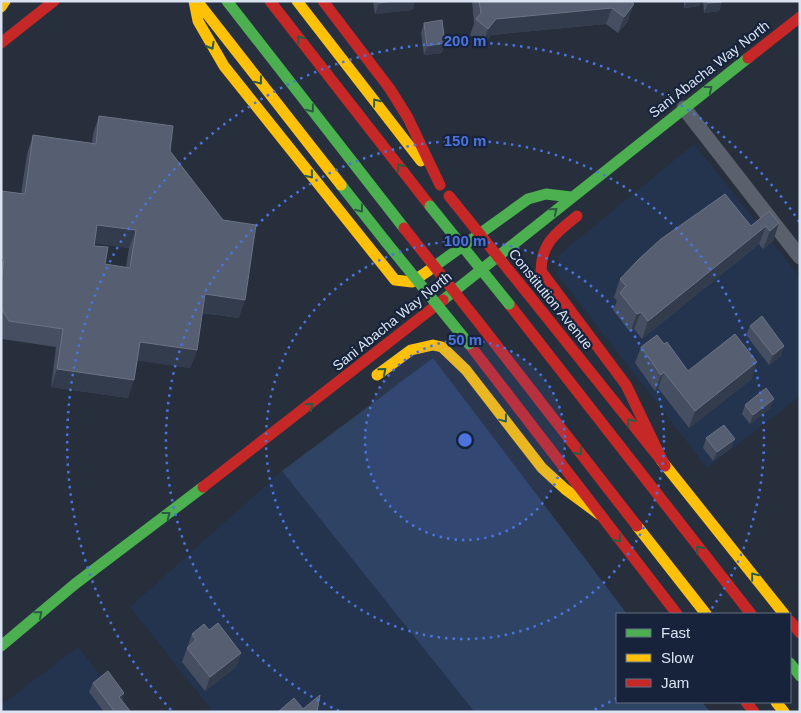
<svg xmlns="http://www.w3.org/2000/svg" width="801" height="713" font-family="Arial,sans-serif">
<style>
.built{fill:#24344e}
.green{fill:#2f4365}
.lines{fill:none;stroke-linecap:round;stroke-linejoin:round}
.street{stroke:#5b616c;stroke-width:15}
.fast{stroke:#4caf50;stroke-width:11}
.slow{stroke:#ffc107;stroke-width:11}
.jam{stroke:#c62828;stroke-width:11}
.fast-bridge{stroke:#4caf50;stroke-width:11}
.jam-bridge{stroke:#c62828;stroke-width:11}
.wall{fill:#454f61;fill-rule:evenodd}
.shaded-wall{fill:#323c4c}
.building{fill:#555f71;stroke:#6a7485;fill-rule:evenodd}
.oneway{stroke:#2c5b43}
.ring{fill:none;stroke:#4c73de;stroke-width:2.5;stroke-dasharray:2.5 5}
.labels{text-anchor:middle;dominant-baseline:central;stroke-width:4.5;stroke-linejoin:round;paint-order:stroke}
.street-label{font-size:14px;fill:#d9e3f2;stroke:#16233a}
.centre{fill:#4c73de;stroke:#16233a;stroke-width:2.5}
.ring-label{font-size:15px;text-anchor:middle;font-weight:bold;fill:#4c73de;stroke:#16233a;stroke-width:4.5;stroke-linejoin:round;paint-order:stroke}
</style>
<rect width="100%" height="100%" fill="#272f3c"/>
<path class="built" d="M694,144L800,277V396L707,468L558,275L559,255Z
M282,471L474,711L213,712L130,607Z
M78,647L130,712H1V705Z"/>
<path class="green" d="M433,358L627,614H617V702H702L710,712H472L473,710L282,471Z"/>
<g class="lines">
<path class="street" d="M684,108L800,257"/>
<path class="fast" d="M227,1L404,228
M341,185L386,242
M428,271L528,199L546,194L571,197
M443,300L748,58
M1,646L75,584L203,487
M790,663L800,676"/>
<path class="slow" d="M194,1L198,21L224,66L395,280L412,282L428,271
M197,1L341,185
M297,1L421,161
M1,7L5,1
M377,375L411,350L433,345L442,347L466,370L542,468L565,489L600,515
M661,460L784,614
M637,526L706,614
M776,702L784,712"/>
<path class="jam" d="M270,1L430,206
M323,1L390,89L408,118L440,185
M1,43L54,1
M748,58L800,17
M577,216C557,232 541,243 541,271L626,385L665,466
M524,289L661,460
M509,304L751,614
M483,328L637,526
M469,344L677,614
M203,487L443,300
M790,621L800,633
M746,702L754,712"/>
<path class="fast-bridge" d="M430,206L509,304
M386,242L469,344"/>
<path class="jam-bridge" d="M449,196L524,289
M404,228L483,328"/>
</g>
<path class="wall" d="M373,1H415L412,10L375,14Z
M472,1H630L628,21L618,33L606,24L491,35L482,46L470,35L474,24Z
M684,1H700L699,6L684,8Z
M703,1H722L719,11L704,13Z
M424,23L442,53L424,55L421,33Z
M99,116L170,151L239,318L202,313L197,350L190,368L137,360L128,398L51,387L56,347L2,339L1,338V191L21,194L27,154L33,135L92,143L93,134ZM94,243L129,248L126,267L105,264L94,246Z
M779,223L773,241L763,249L759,244L642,339L634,329L630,332L613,310L617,301L614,297L620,279L751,226Z
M750,326L784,346L781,356L769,365L746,335Z
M664,344L688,371L752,379L689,428L658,388L655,391L635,363L641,347Z
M745,405L770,408L750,424L742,414Z
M706,438L735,439L731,448L713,461L703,448Z
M209,630L241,653L236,667L205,691L182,662L192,634Z
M93,683L124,693L122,701L131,712H104L89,692Z"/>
<path class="shaded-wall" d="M394,1H415L412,10L375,14L379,3Z
M687,1H700L699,6L684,8Z
M722,2L719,11L704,13L708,3Z
M634,4L628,21L618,33L624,17Z
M612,8L606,24L491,35L482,46L488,29L496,19Z
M445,43L442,53L424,55L427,46Z
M779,223L773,241L763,249L770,231Z
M97,225L136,230L129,248L90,243Z
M766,226L759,244L642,339L648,321Z
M1,257L4,258L1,266Z
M205,294L245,300L239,318L198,312Z
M641,312L634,329L630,332L637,314Z
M140,342L197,350L190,368L133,360Z
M784,346L781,356L769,365L773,355Z
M757,362L752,379L689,428L695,411Z
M57,369L134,380L128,398L51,387Z
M664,372L658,388L655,391L661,375Z
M774,399L770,408L750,424L753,415Z
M735,439L731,448L713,461L717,452Z
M241,653L236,667L205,691L210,677Z
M124,693L121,702L119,697Z"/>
<path class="building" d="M379,1H394L379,3Z
M479,1H630L634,4L624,17L612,8L496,19L488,29L476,19L481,13Z
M707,1H722V2L708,3Z
M442,20L445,43L427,46L424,23Z
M99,116L173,126L170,151L223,220L256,225L245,300L205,294L197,350L140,342L134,380L57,369L63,329L9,321L1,308V282L4,258L1,257V191L25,194L33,135L96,144ZM97,225L136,230L130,268L105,264L108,247L94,246Z
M725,194L751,226L769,211L779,223L770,231L766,226L648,321L641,312L637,314L620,293L626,286L620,279L640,258L661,239Z
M762,316L784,346L773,355L750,326Z
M735,334L757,362L695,411L664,372L661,375L641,347L657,335L664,344L667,342L688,371Z
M766,388L774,399L753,415L745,405Z
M724,425L735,439L717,452L706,438Z
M218,623L241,653L210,677L187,648L196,640L192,634L204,624L209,630Z
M108,671L124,693L119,697L131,712H115L93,683Z
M320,695L317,712H278L294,698L303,709Z"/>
<defs><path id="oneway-chevron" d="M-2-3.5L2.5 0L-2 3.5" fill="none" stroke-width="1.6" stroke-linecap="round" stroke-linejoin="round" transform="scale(1.25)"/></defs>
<g class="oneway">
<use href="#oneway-chevron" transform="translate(300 39) rotate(-128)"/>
<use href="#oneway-chevron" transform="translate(211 46) rotate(60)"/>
<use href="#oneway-chevron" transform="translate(259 81) rotate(52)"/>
<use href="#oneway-chevron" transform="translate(709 89) rotate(-38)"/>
<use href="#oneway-chevron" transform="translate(376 102) rotate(-128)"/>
<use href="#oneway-chevron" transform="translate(311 109) rotate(52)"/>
<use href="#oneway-chevron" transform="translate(400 167) rotate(-128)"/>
<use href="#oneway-chevron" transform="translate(310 175) rotate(51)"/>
<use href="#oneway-chevron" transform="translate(360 209) rotate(52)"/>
<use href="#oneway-chevron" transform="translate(554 211) rotate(-39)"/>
<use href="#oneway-chevron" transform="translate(383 371) rotate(-39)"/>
<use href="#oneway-chevron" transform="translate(310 406) rotate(-39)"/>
<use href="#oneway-chevron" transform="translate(504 419) rotate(53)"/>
<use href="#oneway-chevron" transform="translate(630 422) rotate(-128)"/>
<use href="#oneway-chevron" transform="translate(579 452) rotate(52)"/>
<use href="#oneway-chevron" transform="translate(167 515) rotate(-37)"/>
<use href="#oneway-chevron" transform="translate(618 539) rotate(52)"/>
<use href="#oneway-chevron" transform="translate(699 549) rotate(-128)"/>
<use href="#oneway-chevron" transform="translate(754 576) rotate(-129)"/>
<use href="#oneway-chevron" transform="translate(39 614) rotate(-40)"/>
</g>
<circle cx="465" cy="440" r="100" fill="#4c73de" fill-opacity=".12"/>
<g class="ring">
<circle cx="465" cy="440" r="100"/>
<circle cx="465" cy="440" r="199"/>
<path d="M617 698A299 299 0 0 1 591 711M339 711A299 299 0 1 1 708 614"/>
<path d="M171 710A399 399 0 1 1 800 223"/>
</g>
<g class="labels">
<g class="street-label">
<text transform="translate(709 69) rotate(-38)">Sani Abacha Way North</text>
<text transform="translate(551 299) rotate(51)">Constitution Avenue</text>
<text transform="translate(392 321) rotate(-39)">Sani Abacha Way North</text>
</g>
</g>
<circle cx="465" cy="440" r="8" class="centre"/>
<g class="ring-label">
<text x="465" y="46">200 m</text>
<text x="465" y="146">150 m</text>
<text x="465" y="246">100 m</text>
<text x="465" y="345">50 m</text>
</g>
<rect width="801" height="713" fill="none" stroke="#d9e3f2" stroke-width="5"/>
<rect x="616" y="613" width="175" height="90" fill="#16233a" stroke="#647084"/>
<rect x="626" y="629" width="25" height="8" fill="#4caf50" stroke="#647084"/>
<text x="661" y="638" font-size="15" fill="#d9e3f2">Fast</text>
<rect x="626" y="654" width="25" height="8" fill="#ffc107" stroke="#647084"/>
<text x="661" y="663" font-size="15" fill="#d9e3f2">Slow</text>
<rect x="626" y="679" width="25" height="8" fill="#c62828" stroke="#647084"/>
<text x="661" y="688" font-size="15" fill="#d9e3f2">Jam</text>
</svg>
